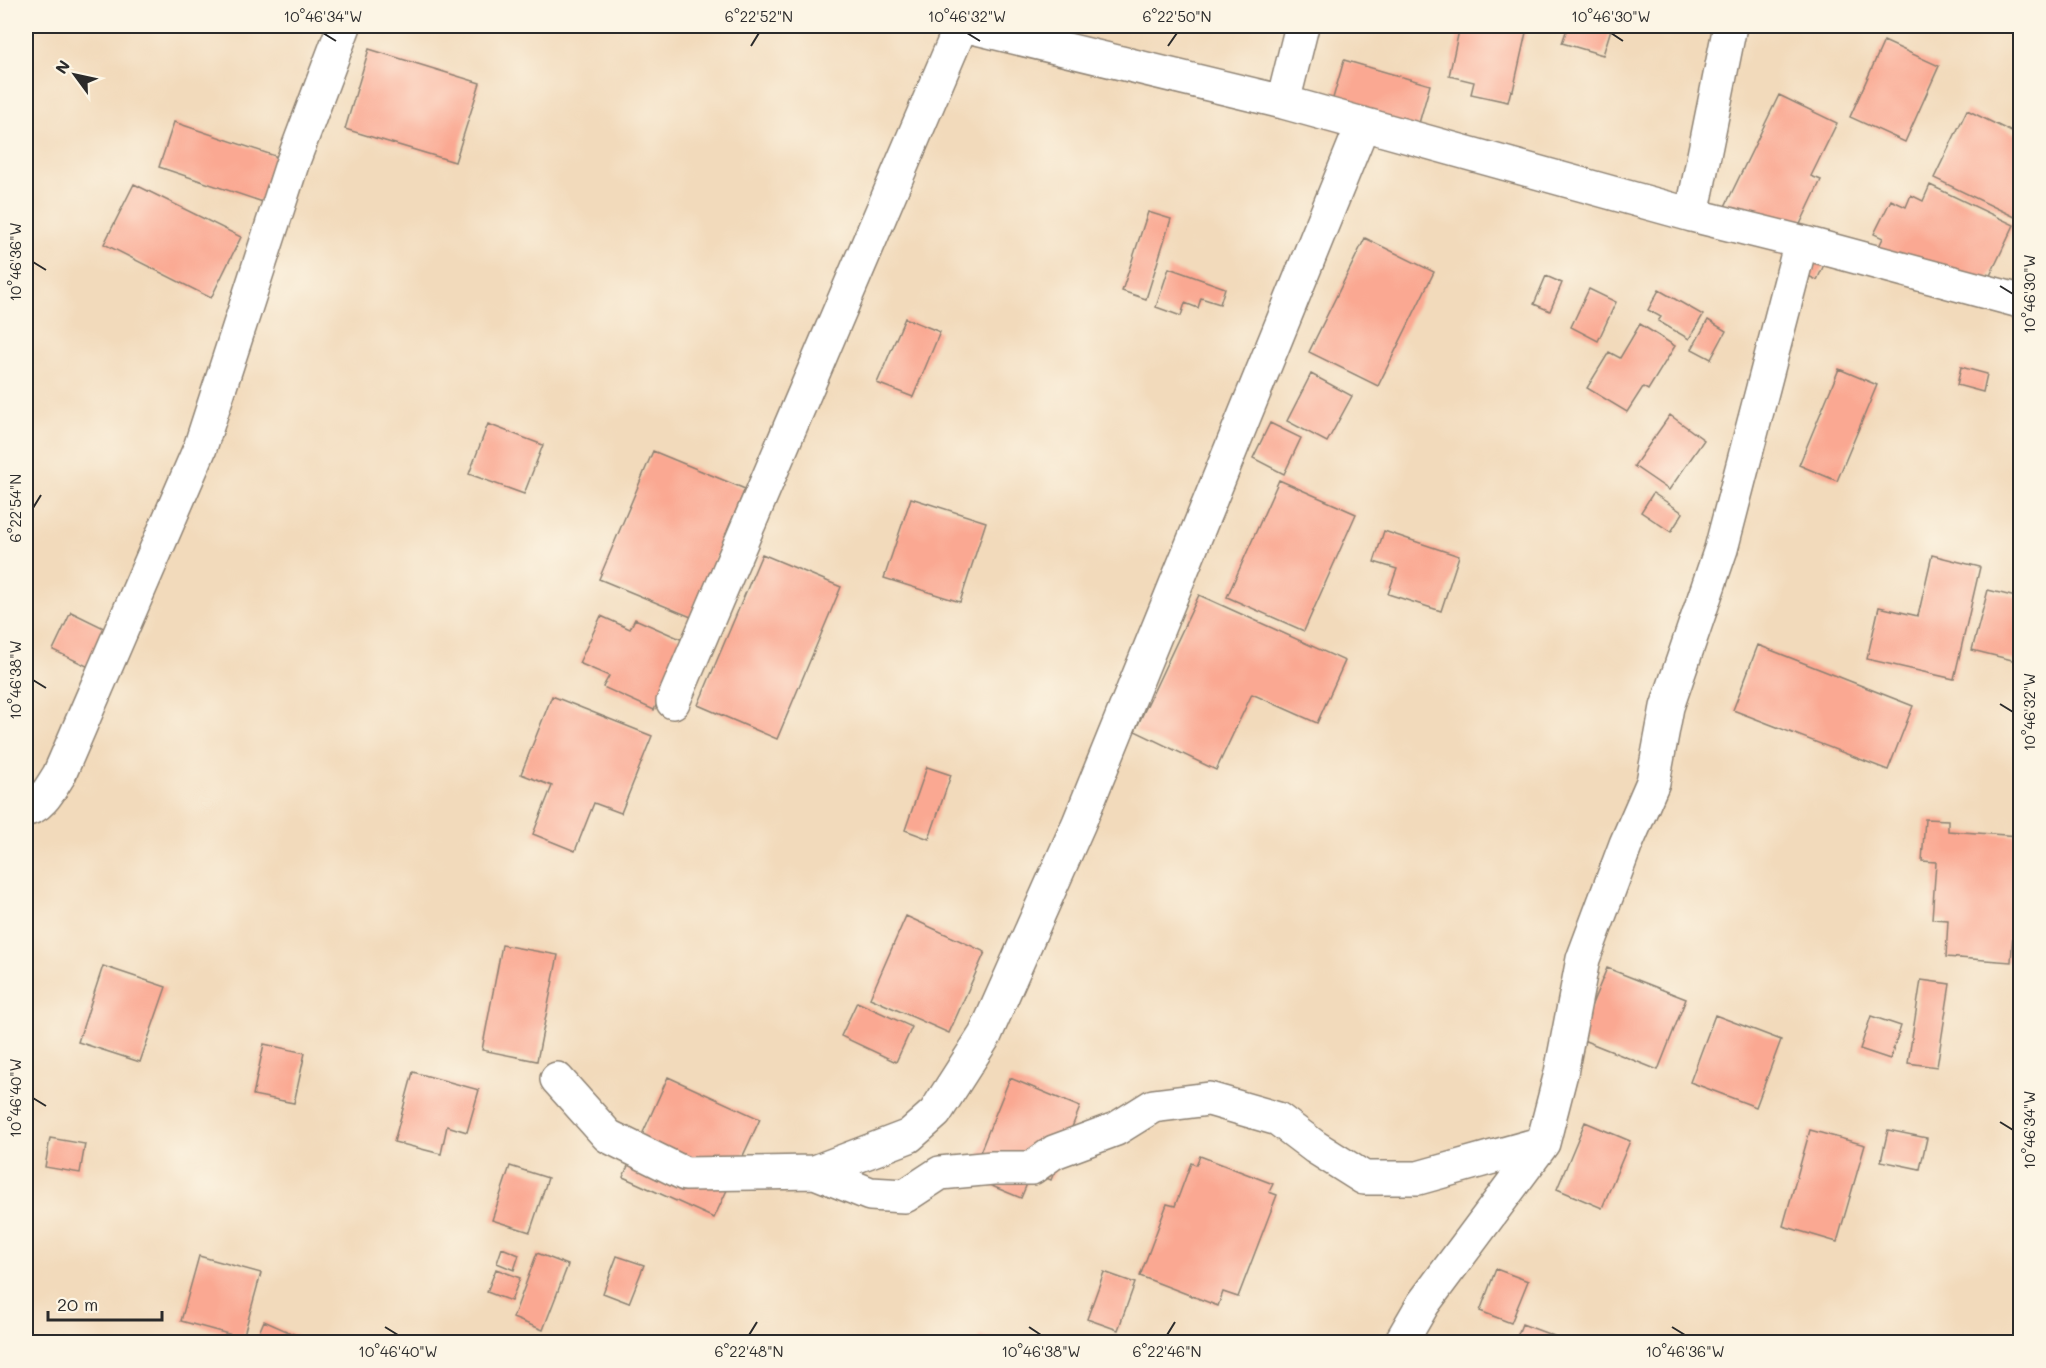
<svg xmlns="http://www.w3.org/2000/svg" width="2046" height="1368" font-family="Mali,sans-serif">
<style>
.building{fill:#faa892}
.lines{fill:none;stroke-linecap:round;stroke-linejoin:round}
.minor-casing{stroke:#8e8273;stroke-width:36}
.minor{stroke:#fff;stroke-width:33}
.ticks{fill:none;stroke:#2b2b2b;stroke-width:2}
.neatline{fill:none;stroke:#2b2b2b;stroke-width:2}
.ticks-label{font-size:15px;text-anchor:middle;fill:#2b2b2b}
</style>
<rect width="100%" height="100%" fill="#fcf5e5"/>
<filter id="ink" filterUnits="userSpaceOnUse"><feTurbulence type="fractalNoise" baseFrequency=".0167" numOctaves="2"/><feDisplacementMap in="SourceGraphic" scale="12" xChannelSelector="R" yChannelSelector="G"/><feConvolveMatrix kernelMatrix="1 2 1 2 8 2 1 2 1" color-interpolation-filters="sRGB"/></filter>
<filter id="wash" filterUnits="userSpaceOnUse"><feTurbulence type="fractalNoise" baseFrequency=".008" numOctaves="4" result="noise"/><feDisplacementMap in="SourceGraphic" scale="24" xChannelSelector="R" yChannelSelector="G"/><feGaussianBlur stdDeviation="1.35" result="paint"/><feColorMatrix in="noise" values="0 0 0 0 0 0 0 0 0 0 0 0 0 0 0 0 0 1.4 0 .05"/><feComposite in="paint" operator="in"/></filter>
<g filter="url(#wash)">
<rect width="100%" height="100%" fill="#f2dabb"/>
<g id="blocks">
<path class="building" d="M1460,26H1514L1527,28L1513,91L1511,90L1508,102L1471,94L1474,82L1449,76Z
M1568,26H1612L1603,55L1562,43Z
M1884,41L1939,66L1905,142L1850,117Z
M369,49L480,83L455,162L345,129Z
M1344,60L1430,85L1411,151L1325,126Z
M1779,95L1837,123L1811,176L1821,180L1785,256L1717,223Z
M1967,110L2020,136L2019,219L1934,178Z
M174,122L278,157L263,202L159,167Z
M134,184L241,237L211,298L104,244Z
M1930,185L2014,225L1986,284L1871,263L1883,238L1874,234L1891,200L1906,207L1911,195L1923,201Z
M1148,212L1171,219L1146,299L1122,291Z
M1365,238L1434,272L1378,386L1309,352Z
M1807,247L1828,256L1817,280L1797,271Z
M1169,268L1225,288L1220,304L1201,298L1198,308L1185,303L1181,316L1156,307Z
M1546,276L1562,283L1550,311L1534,304Z
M1589,289L1616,302L1598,341L1571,327Z
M1659,290L1703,315L1689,339L1658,321L1661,317L1648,310Z
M905,318L940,332L913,397L877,383Z
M1708,320L1726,331L1711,359L1692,349Z
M1640,324L1675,346L1648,390L1643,387L1627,412L1587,388L1609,352L1620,358Z
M1961,367L1987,374L1983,392L1957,385Z
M1839,369L1877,385L1837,481L1799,465Z
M1311,374L1352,396L1327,442L1287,421Z
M1670,415L1704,440L1669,490L1634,466Z
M1270,423L1301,438L1284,474L1253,458Z
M488,424L543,445L524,494L469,474Z
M653,451L745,489L691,617L599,579Z
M1279,480L1356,514L1304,631L1227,597Z
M1653,493L1683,513L1671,532L1641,512Z
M911,498L986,522L960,602L884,578Z
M1384,531L1459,556L1441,611L1388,594L1397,569L1374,562Z
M762,554L841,587L777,739L698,705Z
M1932,555L1980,567L1954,679L1867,659L1879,607L1918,616Z
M1988,590L2020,598V662L1972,650Z
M1199,595L1345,661L1317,723L1252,694L1216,770L1135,731Z
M71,612L110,631L93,669L53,650Z
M601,616L630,629L635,619L685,641L654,710L603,687L609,676L579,663Z
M1758,645L1913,706L1888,770L1733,710Z
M552,696L652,736L621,813L594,803L575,851L533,834L552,786L521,774Z
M927,767L951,775L929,839L905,830Z
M1925,819L1948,820V831L2020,836L2011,962L1946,957L1948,920L1932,919L1936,862L1922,861Z
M906,916L985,952L949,1033L870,998Z
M502,945L558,955L537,1061L482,1050Z
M103,966L166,987L140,1062L78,1042Z
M1607,968L1686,999L1658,1070L1578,1038Z
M1921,980L1950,984L1937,1067L1908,1063Z
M857,1002L912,1027L896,1062L841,1036Z
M1715,1015L1781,1040L1756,1107L1690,1082Z
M1871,1016L1901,1026L1890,1059L1860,1049Z
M264,1044L305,1053L294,1103L253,1095Z
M413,1072L479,1090L467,1132L447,1126L441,1154L394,1142Z
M668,1077L760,1119L714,1218L623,1177Z
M1010,1078L1080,1107L1051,1180L1032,1172L1021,1198L970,1177Z
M1585,1122L1630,1141L1602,1208L1557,1189Z
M1810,1130L1865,1145L1837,1242L1783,1226Z
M1888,1130L1927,1138L1920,1169L1881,1161Z
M50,1138L85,1144L80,1173L45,1167Z
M1200,1156L1273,1184L1269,1192L1277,1195L1238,1297L1223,1292L1218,1306L1140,1276L1167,1204L1175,1206L1191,1163L1196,1165Z
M510,1166L548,1178L530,1232L492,1220Z
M502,1248L519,1255L514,1270L497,1263Z
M537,1253L568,1265L543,1330L513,1318Z
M199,1256L261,1273L243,1338L181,1321Z
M617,1256L644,1265L629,1303L603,1293Z
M496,1269L520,1278L511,1301L487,1292Z
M1496,1269L1528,1281L1511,1323L1480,1311Z
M1104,1272L1135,1283L1118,1330L1087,1319Z
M264,1321L298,1336L295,1342H255Z
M1522,1324L1554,1336L1551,1342H1515Z
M979,1336L1013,1341V1342H978Z"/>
</g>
</g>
<g filter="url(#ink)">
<use href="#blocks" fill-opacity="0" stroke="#8e8273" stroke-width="1.5"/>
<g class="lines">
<defs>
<path id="minor" d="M968,26L1283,102L1692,215L1801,242L2020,301
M1283,102L1302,26
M1692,215L1730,26
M673,702L961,26
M26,809C41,808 51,787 59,775L200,448L292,164L344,26
M557,1079L608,1136L685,1174L815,1172L870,1194L905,1196L940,1173L993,1168H1032L1054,1152L1116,1129L1153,1106L1209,1099L1278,1119L1315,1147L1364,1178H1418L1543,1143
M815,1172L909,1136L935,1113L985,1035L1079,823L1363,124
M1401,1342L1423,1304L1543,1143L1561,1073L1583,959L1626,844L1653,782L1667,707L1721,549L1801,242"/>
</defs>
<use href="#minor" class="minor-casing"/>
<use href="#minor" class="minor"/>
</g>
</g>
<path class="ticks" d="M323,33L336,41M967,33L980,41M1611,33L1623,41M751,46L759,33M1168,46L1177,33M33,262L46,270M2000,286L2013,294M33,508L41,495M33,680L46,688M2000,704L2013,712M33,1098L46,1106M2000,1122L2013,1130M385,1327L398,1335M1029,1327L1041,1335M1672,1327L1685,1335M749,1335L757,1322M1167,1335L1175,1322"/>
<rect width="2046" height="1368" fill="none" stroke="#fcf5e5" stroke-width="66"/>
<g transform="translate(75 75) rotate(303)" stroke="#fcf5e5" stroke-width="4.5" paint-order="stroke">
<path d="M0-4.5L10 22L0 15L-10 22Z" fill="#2b2b2b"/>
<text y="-9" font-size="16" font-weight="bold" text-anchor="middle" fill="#2b2b2b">N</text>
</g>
<path d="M48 1311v9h114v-9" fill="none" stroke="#2b2b2b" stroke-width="3"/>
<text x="57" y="1311" font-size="18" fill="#2b2b2b" stroke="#fcf5e5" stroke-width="4.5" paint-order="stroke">20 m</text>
<rect x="33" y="33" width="1980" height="1302" class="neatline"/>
<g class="ticks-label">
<text x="323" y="22">10°46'34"W</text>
<text x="759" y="22">6°22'52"N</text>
<text x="967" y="22">10°46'32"W</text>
<text x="1177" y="22">6°22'50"N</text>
<text x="1611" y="22">10°46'30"W</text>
<text transform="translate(16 262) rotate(-90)" y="5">10°46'36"W</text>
<text transform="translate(2030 294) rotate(-90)" y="5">10°46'30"W</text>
<text transform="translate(16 508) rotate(-90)" y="5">6°22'54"N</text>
<text transform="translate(16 680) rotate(-90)" y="5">10°46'38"W</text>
<text transform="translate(2030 712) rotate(-90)" y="5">10°46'32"W</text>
<text transform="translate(16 1098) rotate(-90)" y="5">10°46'40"W</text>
<text transform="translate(2030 1130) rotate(-90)" y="5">10°46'34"W</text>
<text x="398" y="1357">10°46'40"W</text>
<text x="749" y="1357">6°22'48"N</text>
<text x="1041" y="1357">10°46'38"W</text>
<text x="1167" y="1357">6°22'46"N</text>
<text x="1685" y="1357">10°46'36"W</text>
</g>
</svg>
